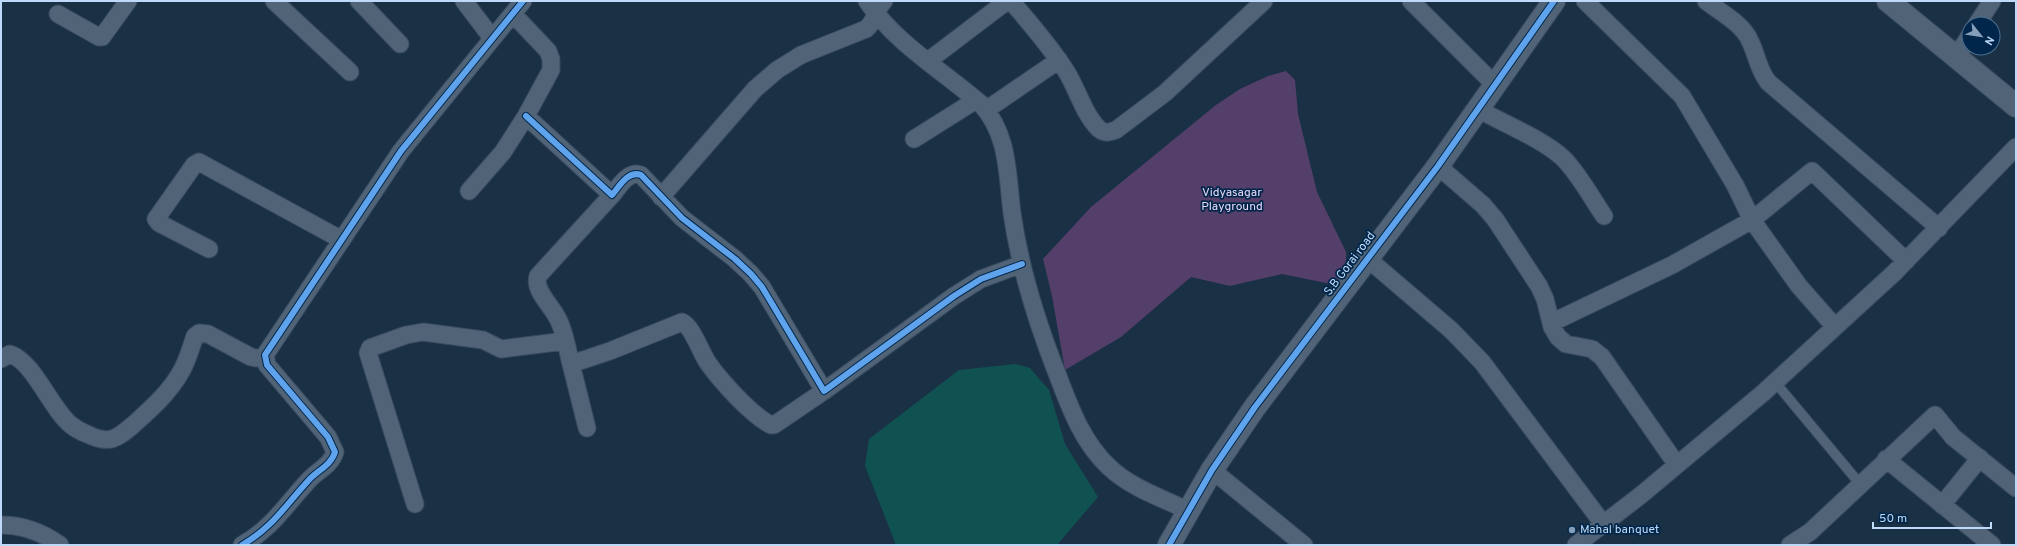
<svg xmlns="http://www.w3.org/2000/svg" width="2017" height="546" font-family="Overpass,sans-serif">
<style>
.green{fill:#543f6a}
.water{fill:#105252}
.lines{fill:none;stroke-linecap:round;stroke-linejoin:round}
.lane-casing{stroke:#3a4b5e;stroke-width:11}
.street-casing{stroke:#3a4b5e;stroke-width:19}
.secondary-casing{stroke:#3a4b5e;stroke-width:24}
.lane{stroke:#506377;stroke-width:9}
.street{stroke:#506377;stroke-width:17}
.secondary{stroke:#506377;stroke-width:22}
.cycleway-casing{stroke:#00274b;stroke-width:8}
.cycleway{stroke:#60a3ed;stroke-width:6}
.poi-dot{fill:#859eb9;stroke:#00274b;stroke-width:1.5}
.labels{text-anchor:middle;dominant-baseline:central;stroke-width:3.5;stroke-linejoin:round;paint-order:stroke}
.park-label{font-size:12px;fill:#e9d8f6;stroke:#00274b}
.street-label{font-size:12px;fill:#bfdaf8;stroke:#00274b}
.poi-label{font-size:12px;fill:#bfdaf8;stroke:#00274b;text-anchor:start}
</style>
<rect width="100%" height="100%" fill="#1a3045"/>
<path class="green" d="M1286,71L1295,80L1298,114L1317,192L1346,252V270L1336,285L1282,274L1230,286L1191,277L1121,337L1065,370L1052,296L1043,259L1091,207L1216,105L1240,89L1268,76Z"/>
<path class="water" d="M1015,364L1030,368L1049,390L1065,444L1098,497L1057,545H896L865,466L869,439L959,370Z"/>
<g class="lines">
<defs>
<path id="lane" d="M1775,382L1860,484"/>
<path id="street" d="M274,1L350,72
M359,1L400,44
M464,1L492,38
M867,1C895,43 943,71 981,104C1009,135 1007,174 1012,213C1020,269 1037,323 1058,376C1070,408 1083,443 1109,467C1131,488 1162,498 1189,511
M1011,1C1030,23 1050,46 1066,71C1077,88 1084,115 1099,129C1105,134 1110,132 1116,130L1165,93L1264,1
M1411,1L1495,85
M1585,1L1682,96L1735,185L1752,220L1812,171L1906,261
M1706,1C1720,12 1743,24 1750,41C1757,55 1758,69 1768,82L1939,228
M58,14L99,37H102L128,1
M1977,24L1992,1
M1956,57L1969,37
M928,61L1007,1
M1478,109C1504,124 1541,138 1563,158C1579,174 1591,197 1604,216
M986,110L1059,60
M526,116L612,195C619,187 628,170 641,175L682,218L735,259L751,274L762,287L824,391L954,296L981,279L1022,264
M914,139L976,100
M1438,166L1483,205L1495,219L1539,286L1545,299L1552,327L1558,337L1566,344L1592,349L1602,357L1677,465
M469,191L503,152L526,116L551,70V59L548,51L513,14
M612,195L538,276C533,290 552,306 558,319C565,332 567,349 571,364L610,351L682,322C692,326 701,353 708,363C720,380 751,415 771,425H774L824,391
M661,197L755,89L777,70L801,55L866,29C876,21 875,10 884,1
M209,249L159,223L156,219L194,165L199,162L342,240
M1368,259L1451,330L1482,362L1604,525
M1551,323L1672,265L1752,220L1799,286L1835,327
M1,359L10,354C34,362 51,409 71,425C76,429 82,432 87,434C109,445 117,439 133,425C152,408 170,392 182,370C188,359 191,347 195,336L199,333L208,334L251,357L256,358H264
M571,364L587,428
M1886,459L1992,545
M1212,470L1304,545
M415,504L368,353L370,348L406,335L423,332L483,340L501,349L565,341
M1942,505L1980,458
M1,525C23,525 42,532 60,545
M242,545C272,528 285,506 308,481C316,471 331,466 335,452L328,437L267,365L265,355L401,151L523,1
M1576,545L1641,495L1763,393L1894,273L2016,147
M1790,545L1810,532L1935,415L1953,437L2016,488"/>
<path id="secondary" d="M1888,1L2016,106
M1169,545L1212,470L1255,407L1438,166L1554,1"/>
</defs>
<use href="#lane" class="lane-casing"/>
<use href="#street" class="street-casing"/>
<use href="#secondary" class="secondary-casing"/>
<use href="#lane" class="lane"/>
<use href="#street" class="street"/>
<use href="#secondary" class="secondary"/>
<defs>
<path id="cycleway" d="M526,116L612,195C619,187 628,170 641,175L682,218L735,259L751,274L762,287L824,391L954,296L981,279L1022,264
M242,545C272,528 285,506 308,481C316,471 331,466 335,452L328,437L267,365L265,355L401,151L523,1
M1169,545L1212,470L1255,407L1438,166L1554,1"/>
</defs>
<use href="#cycleway" class="cycleway-casing"/>
<use href="#cycleway" class="cycleway"/>
</g>
<circle class="poi-dot" cx="1572" cy="530" r="4"/>
<g class="labels">
<g class="park-label">
<text x="1232" y="193">Vidyasagar<tspan x="1232" dy="14">Playground</tspan></text>
</g>
<g class="street-label">
<text transform="translate(1350 264) rotate(-53)">S.B Gorai road</text>
</g>
<g class="poi-label">
<text x="1580" y="530">Mahal banquet</text>
</g>
</g>
<rect width="2017" height="546" fill="none" stroke="#bfdaf8" stroke-width="4"/>
<g transform="translate(1981 36) rotate(120)"><circle r="19" fill="#00274b" stroke="#4c6f90"/>
<path d="M0-3L7 15L0 10L-7 15Z" fill="#859eb9"/>
<text y="-6" font-size="11" font-weight="bold" text-anchor="middle" fill="#bfdaf8">N</text>
</g>
<path d="M1873 522v6h118v-6" fill="none" stroke="#bfdaf8" stroke-width="2"/>
<text x="1879" y="522" font-size="12" fill="#bfdaf8" stroke="#00274b" stroke-width="3" paint-order="stroke">50 m</text>
</svg>
